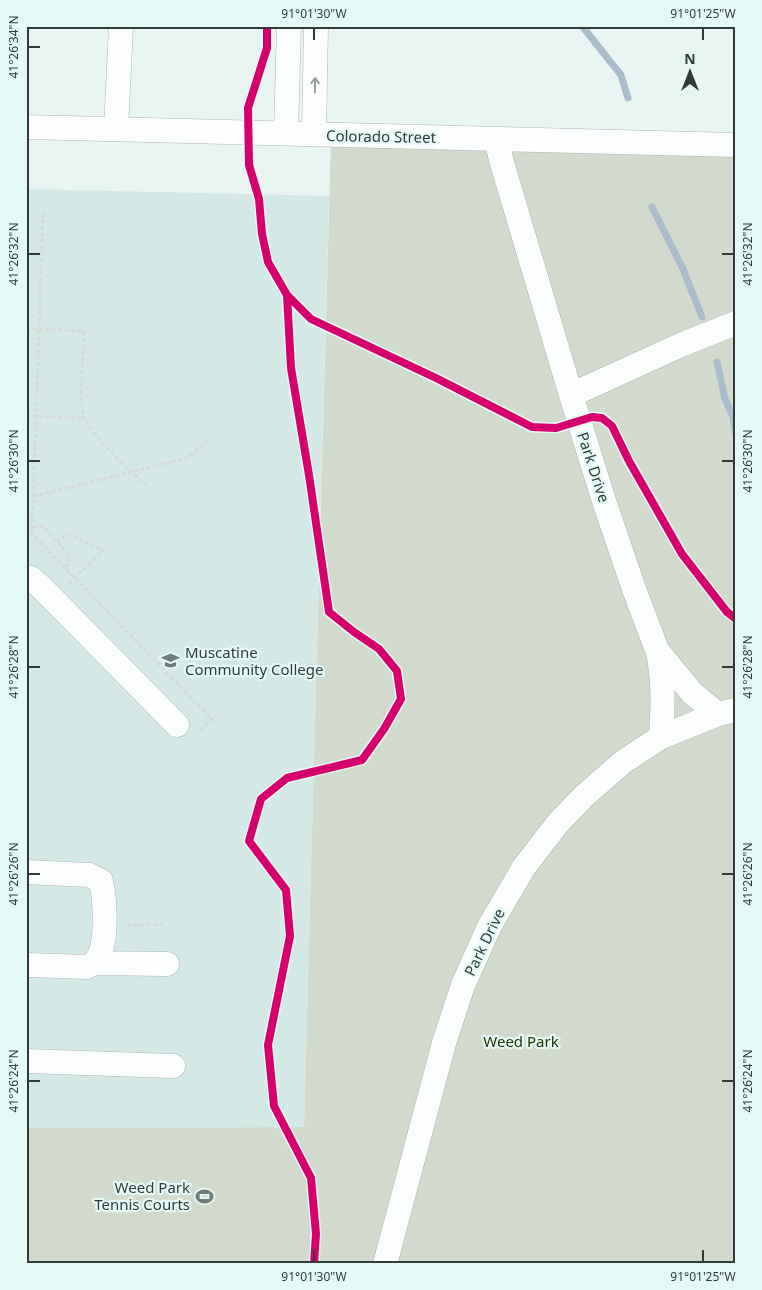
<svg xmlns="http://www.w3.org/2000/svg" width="762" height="1290" font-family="'Noto Sans',sans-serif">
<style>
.built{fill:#d4e9e6}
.green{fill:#d1dacd}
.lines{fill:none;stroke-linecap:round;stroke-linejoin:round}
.stream{stroke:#abbdcc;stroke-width:7}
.minor-casing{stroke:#acb5b3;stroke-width:25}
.path{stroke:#d6dbd9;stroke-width:3;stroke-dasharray:4 2.5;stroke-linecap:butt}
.minor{stroke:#fcfefd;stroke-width:24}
.cycleway-casing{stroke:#e4faf6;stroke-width:11}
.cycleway{stroke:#d6006c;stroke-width:8}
.oneway{stroke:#979c9c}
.ticks{fill:none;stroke:#323b3a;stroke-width:2}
.labels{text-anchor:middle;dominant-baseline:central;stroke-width:4.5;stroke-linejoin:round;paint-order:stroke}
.street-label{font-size:15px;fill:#323b3a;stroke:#e4faf6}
.poi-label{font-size:15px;fill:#323b3a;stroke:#e4faf6;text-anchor:start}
.park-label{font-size:15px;fill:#2a3200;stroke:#e4faf6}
.neatline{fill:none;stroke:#323b3a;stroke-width:2}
.ticks-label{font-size:12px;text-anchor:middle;fill:#323b3a}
</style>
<rect width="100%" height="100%" fill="#e9f5f2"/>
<path class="built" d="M26,189L329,196L304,1127L26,1128Z"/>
<path class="green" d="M331,138L736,146V1264H26V1128L304,1127Z"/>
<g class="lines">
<path class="stream" d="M582,26L621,75L628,98
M652,207L683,269L702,317
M717,362L725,399L733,416L736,435"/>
<defs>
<path id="minor" d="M26,127L736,145
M116,129L121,26
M286,133L289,26
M314,134L316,26
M496,139L502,163L571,395L604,501L634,589L657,650L692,693L718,714L736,710
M571,395L683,344L736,323
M26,577L31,578L40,586L177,725
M658,652C664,681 663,708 661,737
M26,872L89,875L101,881C105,899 109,949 94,963C92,965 90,965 87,967L26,965
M94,963L167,964
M26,1061L173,1066
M385,1264L444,1043L463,985L490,925L524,867L558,823L584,796L623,762L661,737L718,714"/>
</defs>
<use href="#minor" class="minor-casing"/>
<path class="path" d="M43,213L32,534L212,719L199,732
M26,329L84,331C84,353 78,397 84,417C90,435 133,473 149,488
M26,416L84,418
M33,496L188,458L207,440
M33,527L43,526L70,556L66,569
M57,542L68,534L103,550
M69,583L107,547
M127,925H165"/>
<use href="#minor" class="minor"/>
<defs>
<path id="cycleway" d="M267,26V48L248,108L249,165L259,199L262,234L268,262L287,295L311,319L436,378L532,427L556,428L592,417L602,418L612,426L629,461L682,554L727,612L736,619
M287,295L291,368L309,475L329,612L354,632L379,649L397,671L401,699L384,729L362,760L287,778L261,799L249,841L286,890L290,936L268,1045L274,1106L311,1178L316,1234L314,1264"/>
</defs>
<use href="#cycleway" class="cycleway-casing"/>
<use href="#cycleway" class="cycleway"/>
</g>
<defs><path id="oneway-shaft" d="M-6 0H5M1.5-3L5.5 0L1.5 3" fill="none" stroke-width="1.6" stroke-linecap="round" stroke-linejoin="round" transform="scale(1.25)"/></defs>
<use class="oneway" href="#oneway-shaft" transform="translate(315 85) rotate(-89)"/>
<path class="ticks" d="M314,28V40M703,28V40M28,47H40M28,254H40M722,254H734M28,461H40M722,461H734M28,667H40M722,667H734M28,874H40M722,874H734M28,1081H40M722,1081H734M314,1250V1262M703,1250V1262"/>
<defs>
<symbol id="university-bare" viewBox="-9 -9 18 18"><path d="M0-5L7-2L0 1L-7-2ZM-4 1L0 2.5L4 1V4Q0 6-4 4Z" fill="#727c7a" stroke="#e4faf6" stroke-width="2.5" paint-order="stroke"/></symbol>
<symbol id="stadium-bare" viewBox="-9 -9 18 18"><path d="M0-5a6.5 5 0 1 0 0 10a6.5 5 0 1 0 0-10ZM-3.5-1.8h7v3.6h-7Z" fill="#727c7a" stroke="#e4faf6" stroke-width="2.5" paint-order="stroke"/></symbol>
</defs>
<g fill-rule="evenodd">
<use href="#university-bare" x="158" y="648" width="25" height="25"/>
<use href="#stadium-bare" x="192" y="1184" width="25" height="25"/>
</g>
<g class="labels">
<g class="street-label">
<text transform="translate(381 136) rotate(1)">Colorado Street</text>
<text transform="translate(594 467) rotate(72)">Park Drive</text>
<text transform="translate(484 942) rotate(-64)">Park Drive</text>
</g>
<g class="poi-label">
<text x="185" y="652">Muscatine<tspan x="185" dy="17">Community College</tspan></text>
<text x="190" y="1187" text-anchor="end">Weed Park<tspan x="190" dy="17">Tennis Courts</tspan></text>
</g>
<g class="park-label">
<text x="521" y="1041">Weed Park</text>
</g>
</g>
<rect width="762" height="1290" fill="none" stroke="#e4faf6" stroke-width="55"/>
<g transform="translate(690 72)" stroke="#e4faf6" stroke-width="4" paint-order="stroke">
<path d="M0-4L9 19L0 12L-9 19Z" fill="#323b3a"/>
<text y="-8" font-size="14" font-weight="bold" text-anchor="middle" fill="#323b3a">N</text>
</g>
<rect x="28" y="28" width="706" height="1234" class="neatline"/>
<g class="ticks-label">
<text x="314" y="18">91°01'30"W</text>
<text x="703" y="18">91°01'25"W</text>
<text transform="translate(14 47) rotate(-90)" y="4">41°26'34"N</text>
<text transform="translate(14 254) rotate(-90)" y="4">41°26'32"N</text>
<text transform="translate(748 254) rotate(-90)" y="4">41°26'32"N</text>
<text transform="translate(14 461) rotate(-90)" y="4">41°26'30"N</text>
<text transform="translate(748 461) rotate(-90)" y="4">41°26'30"N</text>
<text transform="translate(14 667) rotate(-90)" y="4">41°26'28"N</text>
<text transform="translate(748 667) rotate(-90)" y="4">41°26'28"N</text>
<text transform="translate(14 874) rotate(-90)" y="4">41°26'26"N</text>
<text transform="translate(748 874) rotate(-90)" y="4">41°26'26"N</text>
<text transform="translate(14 1081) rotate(-90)" y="4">41°26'24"N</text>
<text transform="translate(748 1081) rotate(-90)" y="4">41°26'24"N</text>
<text x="314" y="1281">91°01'30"W</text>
<text x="703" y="1281">91°01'25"W</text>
</g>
</svg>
